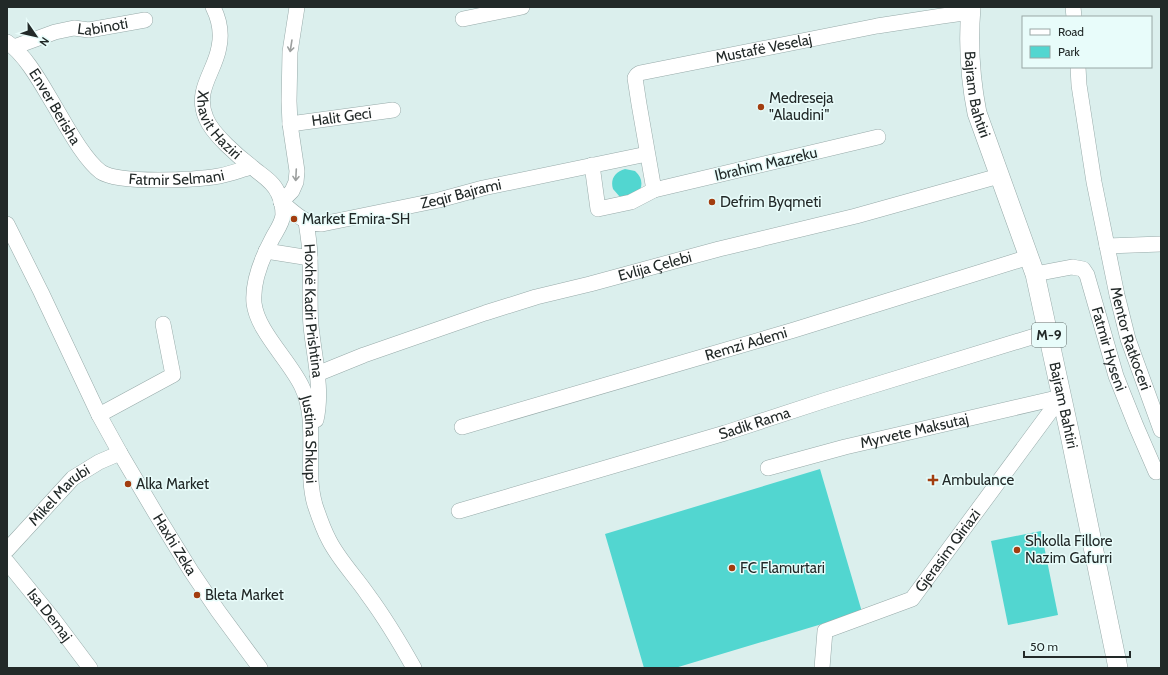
<svg xmlns="http://www.w3.org/2000/svg" width="1168" height="675" font-family="Cabin,sans-serif">
<style>
.green{fill:#52d6d0}
.lines{fill:none;stroke-linecap:round;stroke-linejoin:round}
.minor-casing{stroke:#97aaa9;stroke-width:16}
.major-casing{stroke:#97aaa9;stroke-width:20}
.minor{stroke:#fff;stroke-width:15}
.major{stroke:#fff;stroke-width:19}
.oneway{stroke:#9c9f9e}
.poi-dot{fill:#a23d0f;stroke:#e8fcfa;stroke-width:1.5}
.labels{text-anchor:middle;dominant-baseline:central;stroke-width:3;stroke-linejoin:round;paint-order:stroke}
.shield{fill:#e8fcfa;stroke:#5d6867;stroke-width:1}
.shield-label{font-size:14px;font-weight:bold;fill:#222928}
.street-label{font-size:15px;fill:#222928;stroke:#e8fcfa}
.poi-label{font-size:15px;fill:#222928;stroke:#e8fcfa;text-anchor:start}
</style>
<rect width="100%" height="100%" fill="#dbefed"/>
<path class="green" d="M625,169L635,171C643,178 643,186 638,194L620,197L613,189C610,179 615,172 625,169Z
M820,469L862,612L675,668H644L605,534Z
M1041,531L1058,615L1008,625L991,541Z"/>
<g class="lines">
<defs>
<g id="minor">
<path id="s1" d="M213,7C219,19 222,33 219,47C215,72 194,90 206,118C212,134 239,157 252,167C261,175 273,181 278,193C281,199 283,209 283,215C282,224 276,231 272,239C262,258 252,281 254,303C257,331 290,361 302,387C319,422 304,468 315,505C319,517 323,529 329,540C339,560 356,577 368,595C385,618 400,643 414,668"/>
<path d="M1073,7L1074,17"/>
<path d="M463,19L522,7"/>
<path id="s2" d="M7,42C26,55 42,85 54,105C66,125 83,158 101,172C119,184 196,180 219,176C230,174 240,170 251,167"/>
<path id="s3" d="M14,47L55,32L74,28L89,30L145,20"/>
<path id="s4" d="M1078,67L1079,85L1094,182L1117,295L1128,339L1161,430"/>
<path id="s5" d="M290,124L393,110"/>
<path id="s6" d="M878,137L654,190L639,104L635,78L637,75L640,73L877,26L942,16L971,12"/>
<path d="M592,165L598,209L631,202L654,190"/>
<path id="s7" d="M281,202C294,212 305,225 322,224L439,200L483,188L647,154"/>
<path d="M281,202L292,191L296,182L297,171L290,124L289,101L290,52L297,7"/>
<path id="s8" d="M306,222C308,234 310,246 310,258C311,281 309,303 311,326C314,356 323,390 316,420"/>
<path id="s9" d="M7,224L41,292L99,415L120,453L156,514L191,571L218,611L260,668"/>
<path d="M1107,246L1161,244"/>
<path d="M266,251L310,258"/>
<path id="s10" d="M1035,274L1072,267L1083,269L1087,275L1116,376L1136,426L1156,472L1161,470"/>
<path id="s11" d="M317,374L364,355L485,313L536,297L590,284L719,249L856,216L999,176"/>
<path d="M99,415L173,375L163,324"/>
<path id="s12" d="M462,427L794,330L1029,257"/>
<path id="s13" d="M768,468L845,447L1061,397"/>
<path id="s14" d="M459,511L725,433L826,400L1048,332"/>
<path id="s15" d="M7,550L73,478L99,462L120,453"/>
<path id="s16" d="M7,562L54,620L90,668"/>
<path id="s17" d="M822,668L825,631L912,599L1061,397"/>
</g>
<g id="major">
<path id="s18" d="M971,7C968,43 970,78 977,113L1035,274L1070,435L1118,668"/>
</g>
</defs>
<use href="#minor" class="minor-casing"/>
<use href="#major" class="major-casing"/>
<use href="#minor" class="minor"/>
<use href="#major" class="major"/>
</g>
<defs><path id="oneway-shaft" d="M-6 0H5M1.5-3L5.5 0L1.5 3" fill="none" stroke-width="1.6" stroke-linecap="round" stroke-linejoin="round"/></defs>
<g class="oneway">
<use href="#oneway-shaft" transform="translate(291 46) rotate(99)"/>
<use href="#oneway-shaft" transform="translate(296 175) rotate(93)"/>
</g>
<g class="poi-dot">
<circle cx="761" cy="107" r="4"/>
<circle cx="712" cy="202" r="4"/>
<circle cx="294" cy="219" r="4"/>
<path d="M931 474h4v4h4v4h-4v4h-4v-4h-4v-4h4z"/>
<circle cx="128" cy="484" r="4"/>
<circle cx="1017" cy="550" r="4"/>
<circle cx="732" cy="568" r="4"/>
<circle cx="197" cy="595" r="4"/>
</g>
<g class="labels">
<rect class="shield" x="1032" y="323" width="34" height="24" rx="3"/>
<g class="shield-label">
<text x="1049" y="335">M-9</text>
</g>
<g class="street-label">
<text stroke="none"><textPath href="#s3" startOffset="92">Labinoti</textPath></text>
<text stroke="none"><textPath href="#s6" startOffset="477">Mustafë Veselaj</textPath></text>
<text stroke="none"><textPath href="#s18" startOffset="88">Bajram Bahtiri</textPath></text>
<text stroke="none"><textPath href="#s2" startOffset="81">Enver Berisha</textPath></text>
<text stroke="none"><textPath href="#s5" startOffset="52">Halit Geci</textPath></text>
<text stroke="none"><textPath href="#s1" startOffset="127">Xhavit Haziri</textPath></text>
<text transform="translate(766 164) rotate(-13)">Ibrahim Mazreku</text>
<text stroke="none"><textPath href="#s2" startOffset="238">Fatmir Selmani</textPath></text>
<text stroke="none"><textPath href="#s7" startOffset="190">Zeqir Bajrami</textPath></text>
<text stroke="none"><textPath href="#s11" startOffset="355">Evlija Çelebi</textPath></text>
<text stroke="none"><textPath href="#s8" startOffset="89">Hoxhë Kadri Prishtina</textPath></text>
<text stroke="none"><textPath href="#s4" startOffset="277">Mentor Ratkoceri</textPath></text>
<text stroke="none"><textPath href="#s12" startOffset="296">Remzi Ademi</textPath></text>
<text stroke="none"><textPath href="#s10" startOffset="133">Fatmir Hyseni</textPath></text>
<text stroke="none"><textPath href="#s18" startOffset="412">Bajram Bahtiri</textPath></text>
<text stroke="none"><textPath href="#s14" startOffset="308">Sadik Rama</textPath></text>
<text stroke="none"><textPath href="#s13" startOffset="151">Myrvete Maksutaj</textPath></text>
<text stroke="none"><textPath href="#s1" startOffset="488">Justina Shkupi</textPath></text>
<text stroke="none"><textPath href="#s15" startOffset="76">Mikel Marubi</textPath></text>
<text stroke="none"><textPath href="#s9" startOffset="362">Haxhi Zeka</textPath></text>
<text stroke="none"><textPath href="#s17" startOffset="190">Gjerasim Qiriazi</textPath></text>
<text stroke="none"><textPath href="#s16" startOffset="68">Isa Demaj</textPath></text>
</g>
<g class="poi-label">
<text x="769" y="98">Medreseja<tspan x="769" dy="17">"Alaudini"</tspan></text>
<text x="720" y="202">Defrim Byqmeti</text>
<text x="302" y="219">Market Emira-SH</text>
<text x="942" y="480">Ambulance</text>
<text x="136" y="484">Alka Market</text>
<text x="1025" y="541">Shkolla Fillore<tspan x="1025" dy="17">Nazim Gafurri</tspan></text>
<text x="740" y="568">FC Flamurtari</text>
<text x="205" y="595">Bleta Market</text>
</g>
</g>
<rect width="1168" height="675" fill="none" stroke="#222928" stroke-width="16"/>
<rect x="1022" y="16" width="130" height="52" fill="#e8fcfa" stroke="#99a8a6"/>
<rect x="1030" y="29" width="20" height="6" fill="#ffffff" stroke="#99a8a6"/>
<text x="1058" y="36" font-size="12" fill="#222928">Road</text>
<rect x="1030" y="46" width="20" height="12" fill="#52d6d0" stroke="#99a8a6"/>
<text x="1058" y="56" font-size="12" fill="#222928">Park</text>
<g transform="translate(36 36) rotate(124)" stroke="#e8fcfa" stroke-width="3" paint-order="stroke">
<path d="M0-3L7 15L0 10L-7 15Z" fill="#222928"/>
<text y="-6" font-size="11" font-weight="bold" text-anchor="middle" fill="#222928">N</text>
</g>
<path d="M1024 651v6h106v-6" fill="none" stroke="#222928" stroke-width="2"/>
<text x="1030" y="651" font-size="12" fill="#222928" stroke="#e8fcfa" stroke-width="3" paint-order="stroke">50 m</text>
</svg>
